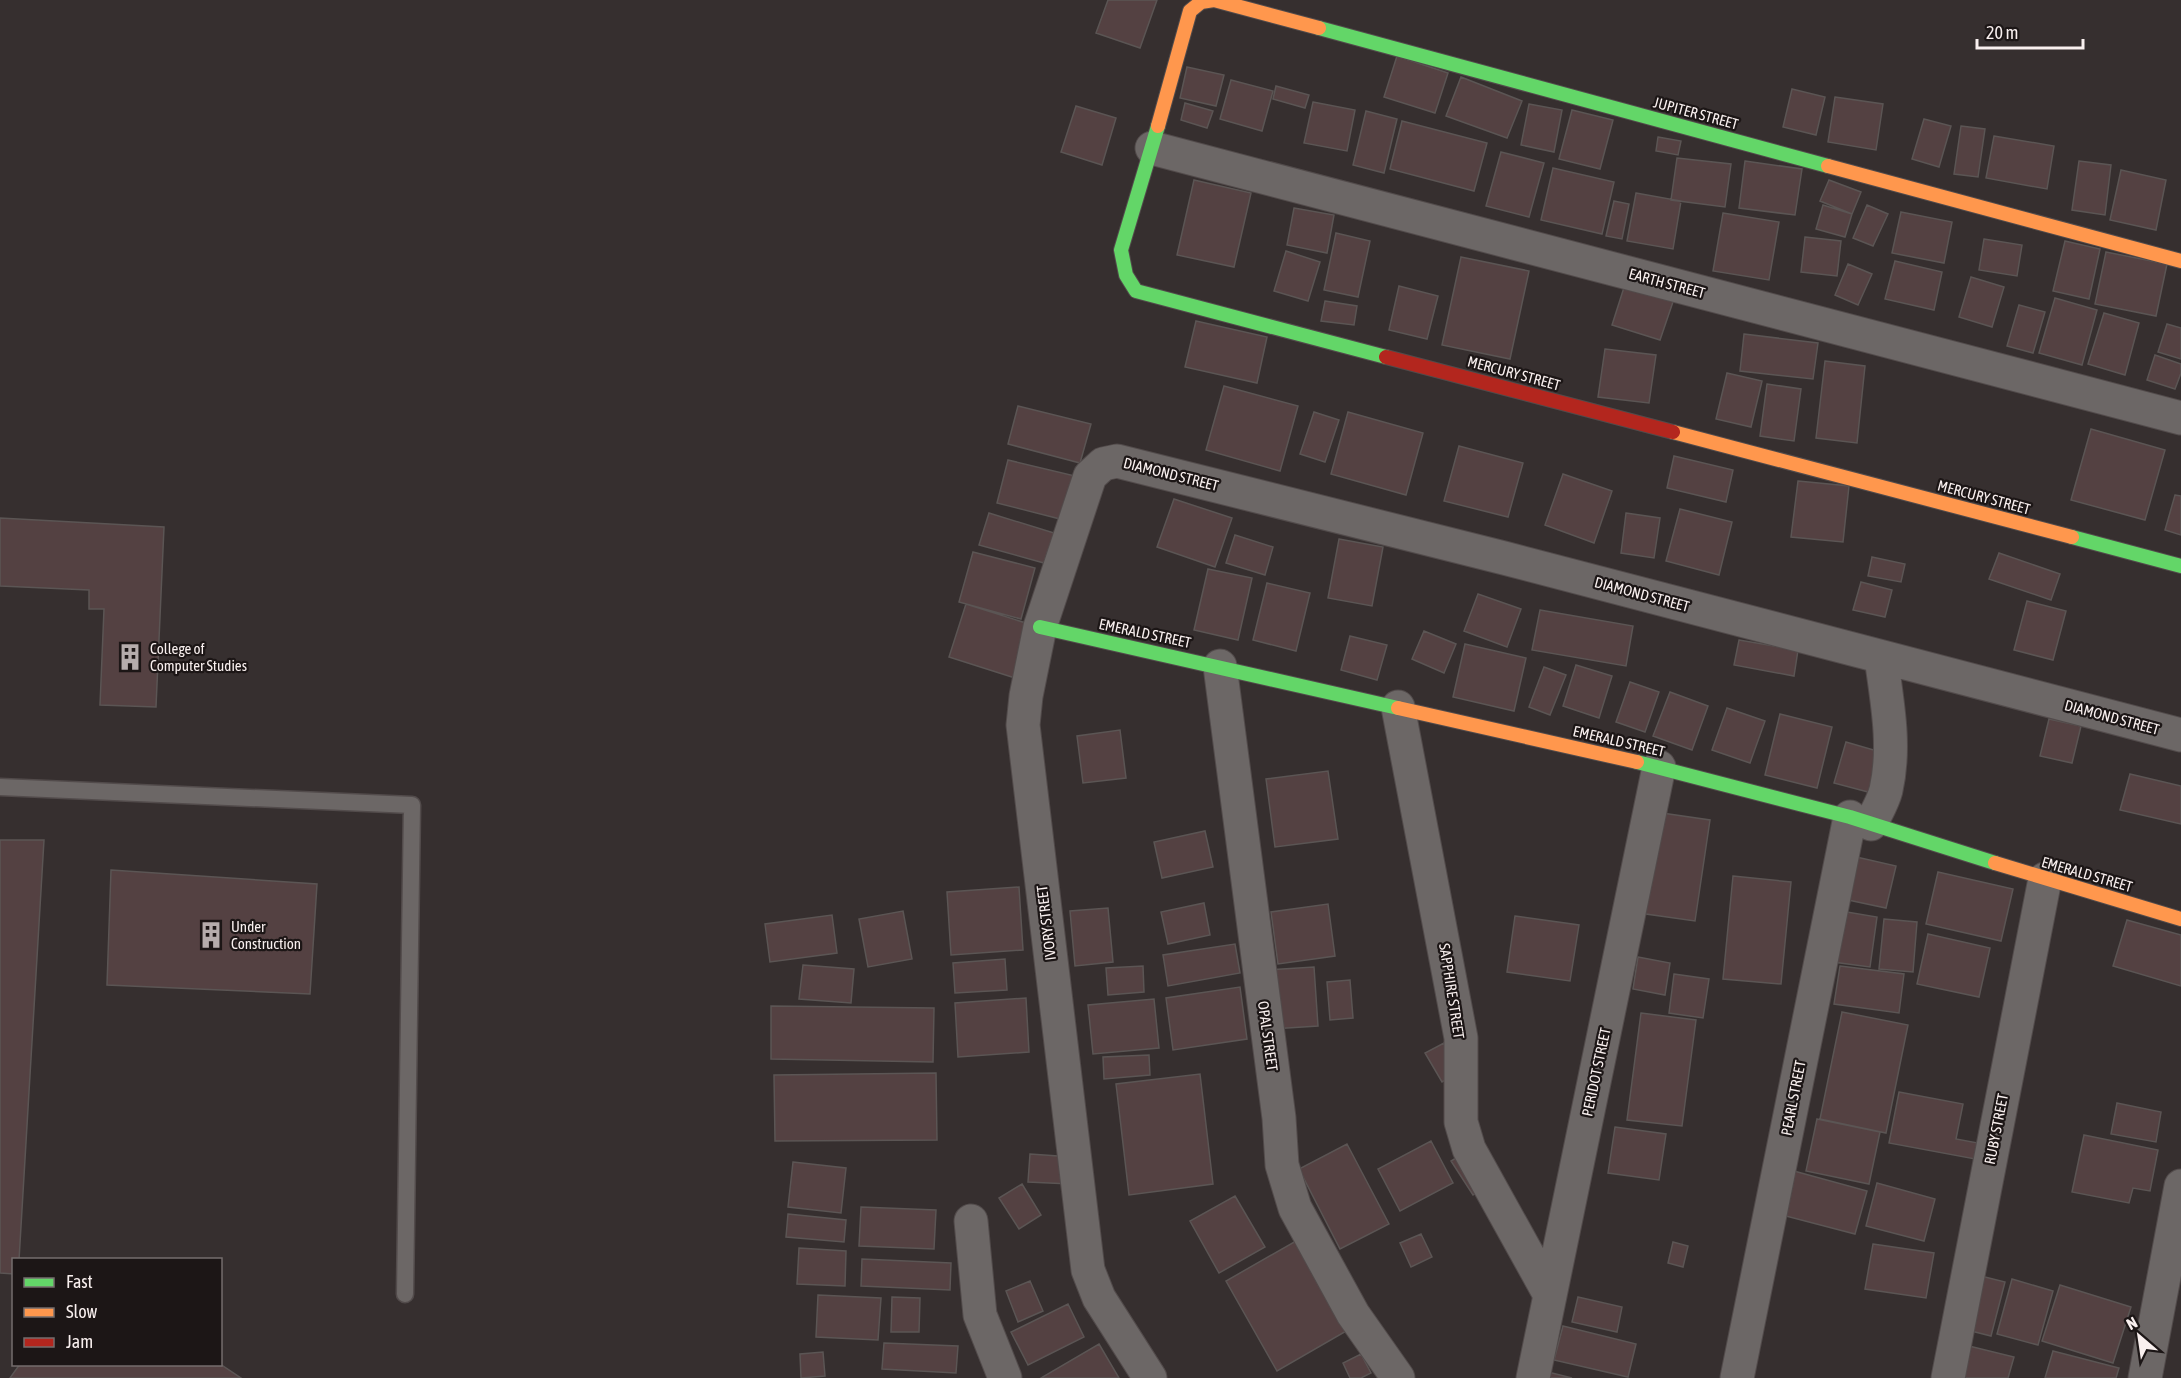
<svg xmlns="http://www.w3.org/2000/svg" width="2181" height="1378" font-family="'Asap Condensed',sans-serif">
<style>
.building{fill:#544142;stroke:#5b5554;stroke-width:1.5}
.lines{fill:none;stroke-linecap:round;stroke-linejoin:round}
.lane-casing{stroke:#524b4b;stroke-width:19}
.street-casing{stroke:#524b4b;stroke-width:35}
.fast-casing{stroke:#524b4b;stroke-width:16}
.slow-casing{stroke:#524b4b;stroke-width:16}
.jam-casing{stroke:#524b4b;stroke-width:16}
.lane{stroke:#6c6766;stroke-width:16}
.street{stroke:#6c6766;stroke-width:33}
.fast{stroke:#63d668;stroke-width:14}
.slow{stroke:#ff974d;stroke-width:14}
.jam{stroke:#b3261e;stroke-width:14}
.labels{text-anchor:middle;dominant-baseline:central;stroke-width:4.5;stroke-linejoin:round;paint-order:stroke}
.street-label{font-size:15px;fill:#f9f0ef;stroke:#1c1616}
.poi-label{font-size:15px;fill:#f9f0ef;stroke:#1c1616;text-anchor:start}
</style>
<rect width="100%" height="100%" fill="#362f2f"/>
<path class="building" d="M1108,0H1157L1140,48L1096,33Z
M1397,56L1448,73L1435,113L1384,97Z
M1187,67L1224,75L1216,106L1180,98Z
M1461,77L1522,101L1507,138L1446,116Z
M1231,80L1273,91L1262,131L1220,119Z
M1276,86L1309,95L1305,108L1273,99Z
M1792,89L1825,97L1816,135L1783,127Z
M1835,97L1883,104L1876,150L1828,142Z
M1313,102L1355,110L1347,151L1304,143Z
M1185,103L1213,111L1207,128L1181,120Z
M1529,104L1562,110L1554,152L1521,145Z
M1076,106L1116,118L1102,165L1061,152Z
M1572,110L1613,120L1600,169L1559,159Z
M1366,111L1397,119L1384,173L1353,165Z
M1924,119L1951,126L1939,167L1912,159Z
M1402,121L1487,143L1474,191L1390,169Z
M1961,126L1985,129L1978,177L1954,174Z
M1994,136L2054,146L2047,189L1986,178Z
M1658,137L1681,141L1678,155L1656,151Z
M1501,152L1544,163L1529,217L1486,206Z
M1677,158L1731,164L1725,207L1671,200Z
M1745,161L1802,169L1795,215L1739,208Z
M2079,161L2111,165L2105,215L2072,210Z
M1553,168L1614,182L1602,234L1541,220Z
M2121,170L2166,180L2156,230L2110,220Z
M1194,180L1251,193L1234,267L1177,255Z
M1829,180L1861,192L1852,214L1820,201Z
M1636,193L1681,201L1673,249L1627,241Z
M1614,201L1629,204L1622,239L1606,236Z
M1823,205L1852,214L1845,237L1816,229Z
M1867,205L1888,214L1873,246L1853,238Z
M1294,208L1334,215L1327,253L1287,245Z
M1901,212L1952,222L1944,263L1892,253Z
M1723,213L1779,222L1769,280L1713,271Z
M1336,233L1370,241L1358,297L1324,290Z
M1805,237L1841,241L1837,276L1801,272Z
M1984,239L2022,245L2017,276L1979,270Z
M2065,241L2100,249L2089,299L2053,291Z
M1286,251L1320,262L1308,301L1274,291Z
M2106,252L2167,264L2156,316L2095,304Z
M1461,257L1529,271L1510,359L1442,345Z
M1895,261L1942,272L1934,310L1885,299Z
M1848,264L1872,274L1858,305L1835,295Z
M1971,277L2004,287L1992,327L1959,317Z
M1627,278L1676,293L1660,340L1612,325Z
M1399,286L1438,296L1427,339L1389,330Z
M2055,298L2097,310L2082,365L2039,353Z
M1325,301L1357,306L1354,325L1321,321Z
M2019,305L2045,312L2033,353L2007,346Z
M2104,313L2139,323L2125,375L2088,364Z
M1196,321L1267,337L1257,383L1185,367Z
M2167,324L2181,328V359L2158,352Z
M1744,334L1818,343L1813,379L1740,371Z
M1605,349L1656,355L1649,403L1598,397Z
M2155,355L2181,364V373L2175,389L2147,380Z
M1825,361L1865,366L1857,443L1816,438Z
M1727,373L1762,381L1751,427L1716,419Z
M1767,384L1801,389L1794,441L1760,436Z
M1224,386L1298,406L1280,471L1206,450Z
M1018,406L1091,424L1080,463L1008,444Z
M1314,412L1339,420L1325,462L1300,454Z
M1348,412L1423,433L1406,495L1331,474Z
M2091,429L2165,450L2145,520L2071,500Z
M1459,446L1523,463L1508,517L1444,501Z
M1674,456L1733,470L1726,502L1667,488Z
M1008,460L1075,476L1064,520L997,503Z
M1563,474L1612,491L1594,543L1545,525Z
M1798,481L1849,486L1843,542L1791,537Z
M2175,495L2181,496V535L2165,530Z
M1174,499L1232,518L1215,567L1157,547Z
M1680,509L1732,522L1719,575L1666,561Z
M989,513L1054,533L1044,563L979,545Z
M1626,513L1660,518L1654,558L1621,553Z
M0,518L164,527L156,707L100,705L104,609H89V590L0,586Z
M1235,535L1273,547L1265,575L1226,563Z
M1339,539L1383,547L1372,606L1328,598Z
M973,552L1035,568L1021,619L959,602Z
M1999,553L2060,574L2051,600L1989,579Z
M1872,557L1905,564L1901,582L1868,576Z
M1208,569L1252,578L1238,640L1194,630Z
M1861,582L1892,590L1885,617L1853,610Z
M1267,583L1310,593L1296,651L1253,640Z
M1478,594L1521,609L1507,647L1464,631Z
M2027,601L2066,611L2053,660L2014,650Z
M966,604L1032,625L1015,678L949,657Z
M1540,610L1633,626L1626,666L1532,650Z
M1424,631L1456,644L1444,673L1412,659Z
M1350,636L1387,645L1377,680L1341,670Z
M1739,640L1798,650L1794,676L1734,665Z
M1465,644L1526,658L1514,711L1453,697Z
M1576,665L1612,676L1599,718L1563,706Z
M1544,667L1566,675L1550,715L1529,707Z
M1630,682L1659,692L1645,732L1616,722Z
M1670,692L1708,706L1692,750L1653,736Z
M1727,708L1765,721L1750,763L1712,750Z
M1780,714L1832,727L1817,788L1765,775Z
M2049,719L2081,726L2072,763L2040,756Z
M1120,730L1126,778L1083,783L1077,736Z
M1846,742L1884,753L1872,793L1834,783Z
M1328,771L1338,839L1275,847L1266,779Z
M2130,774L2181,786V824L2120,810Z
M1655,812L1710,820L1695,921L1639,913Z
M1205,831L1213,867L1162,878L1154,842Z
M0,840H44L19,1260H14V1274L0,1273Z
M1839,853L1896,866L1886,908L1829,896Z
M111,870L317,884L310,994L107,985Z
M1938,872L2013,889L2001,941L1926,924Z
M1733,876L1791,882L1781,984L1723,979Z
M1019,887L1023,950L951,955L947,892Z
M1204,903L1210,935L1168,944L1161,912Z
M1328,904L1335,956L1278,964L1271,912Z
M1108,908L1113,962L1075,966L1070,911Z
M903,911L912,959L868,967L859,919Z
M1841,911L1877,917L1870,967L1833,962Z
M832,915L837,953L770,962L765,924Z
M1515,916L1579,925L1570,981L1507,972Z
M1884,919L1917,922L1913,972L1879,969Z
M2127,920L2181,935V986L2113,966Z
M1928,934L1990,948L1979,997L1917,984Z
M1235,944L1240,973L1168,986L1163,955Z
M1638,957L1670,963L1665,995L1633,989Z
M1005,959L1007,990L955,993L953,963Z
M803,965L854,969L851,1003L799,999Z
M1143,966L1144,992L1108,995L1106,968Z
M1840,966L1904,974L1899,1013L1834,1004Z
M1314,967L1318,1026L1272,1029L1268,970Z
M1674,974L1709,979L1703,1018L1669,1013Z
M1350,980L1353,1018L1330,1020L1327,982Z
M1240,987L1247,1039L1173,1050L1166,998Z
M1026,998L1029,1052L958,1057L955,1003Z
M1154,999L1159,1048L1093,1054L1088,1005Z
M771,1006L934,1008L933,1062L771,1059Z
M1842,1012L1908,1025L1886,1133L1820,1119Z
M1641,1013L1696,1020L1682,1126L1627,1120Z
M1444,1043L1460,1071L1442,1082L1425,1053Z
M1149,1055L1150,1075L1104,1079L1103,1057Z
M936,1073L937,1140L775,1141L774,1075Z
M1200,1074L1213,1184L1129,1195L1116,1084Z
M1899,1092L1963,1104L1956,1139L1978,1143L1975,1159L1889,1143Z
M2117,1103L2161,1112L2156,1142L2111,1134Z
M1817,1119L1880,1132L1869,1184L1806,1171Z
M1615,1127L1666,1134L1659,1180L1608,1173Z
M2084,1135L2158,1150L2150,1191L2133,1188L2129,1203L2072,1192Z
M1431,1141L1453,1183L1400,1211L1378,1169Z
M1347,1144L1389,1224L1340,1249L1299,1169Z
M1471,1149L1492,1183L1473,1195L1451,1161Z
M1030,1154L1072,1157L1070,1184L1028,1182Z
M793,1162L846,1168L841,1213L788,1207Z
M1794,1171L1867,1191L1855,1234L1782,1215Z
M1877,1183L1935,1199L1924,1241L1866,1226Z
M1022,1184L1041,1215L1019,1229L999,1198Z
M1235,1196L1265,1247L1219,1273L1190,1221Z
M861,1207L936,1210L934,1249L859,1246Z
M788,1214L846,1220L844,1242L786,1237Z
M1421,1234L1432,1257L1411,1267L1400,1243Z
M1303,1237L1355,1326L1277,1371L1226,1281Z
M1673,1242L1688,1246L1683,1267L1668,1263Z
M1873,1244L1934,1253L1926,1298L1865,1289Z
M799,1248L846,1251L845,1286L797,1284Z
M862,1259L951,1263L950,1290L861,1286Z
M1981,1276L2005,1282L1991,1336L1967,1330Z
M2012,1279L2053,1291L2038,1345L1997,1334Z
M1030,1281L1043,1311L1018,1322L1006,1291Z
M2060,1285L2131,1307L2113,1363L2042,1341Z
M818,1295L881,1298L878,1340L816,1337Z
M892,1297L920,1298L919,1332H891Z
M1578,1297L1622,1307L1617,1332L1572,1322Z
M1068,1304L1084,1337L1028,1365L1011,1332Z
M1563,1326L1636,1344L1628,1377L1554,1360Z
M884,1343L958,1346L956,1373L882,1369Z
M1099,1344L1119,1378H1041Z
M1969,1346L2014,1357L2008,1378H1961Z
M2053,1351L2119,1368L2116,1378H2045Z
M823,1352L825,1376L801,1378L800,1354Z
M1361,1354L1371,1373L1361,1378H1350L1343,1363Z
M20,1364H220L241,1378H10Z
M1544,1371L1572,1378H1543Z"/>
<g class="lines">
<defs>
<path id="lane" d="M0,787L412,805L405,1294"/>
<path id="street" d="M1152,148L2181,418
M1220,666L1279,1118L1282,1165L1295,1208L1353,1314L1398,1378
M1398,707L1461,1038V1122L1469,1149L1550,1295
M1871,824C1876,813 1883,802 1886,790C1896,746 1887,701 1881,657
M971,1221L980,1315L1005,1378
M1150,1378L1099,1298L1088,1270L1023,725L1026,696L1040,627L1090,476L1103,464L1117,461L1504,558L2181,735
M1533,1378L1659,767
M1737,1378L1850,817
M1948,1378L2045,879
M2145,1378L2181,1186"/>
<path id="fast" d="M1319,28L1828,166
M1158,126L1121,250L1126,275L1136,291L1386,357
M2072,537L2181,566
M1040,627L1398,708
M1637,762L1850,817L1995,863"/>
<path id="slow" d="M1158,126L1190,11L1201,2L1214,0L1319,28
M1828,166L2181,261
M1673,432L2072,537
M1398,708L1637,762
M1995,863L2181,919"/>
<path id="jam" d="M1386,357L1673,432"/>
</defs>
<use href="#lane" class="lane-casing"/>
<use href="#street" class="street-casing"/>
<use href="#fast" class="fast-casing"/>
<use href="#slow" class="slow-casing"/>
<use href="#jam" class="jam-casing"/>
<use href="#lane" class="lane"/>
<use href="#street" class="street"/>
<use href="#fast" class="fast"/>
<use href="#slow" class="slow"/>
<use href="#jam" class="jam"/>
</g>
<defs>
<symbol id="building-bare" viewBox="-9 -9 18 18"><path d="M-4-6H4V6H1V3H-1V6H-4ZM-2.5-4.3h1.7v1.8h-1.7ZM.8-4.3h1.7v1.8H.8ZM-2.5-1h1.7V.8h-1.7ZM.8-1h1.7V.8H.8Z" fill="#b5acac" stroke="#1c1616" stroke-width="2.5" paint-order="stroke"/></symbol>
</defs>
<g fill-rule="evenodd">
<use href="#building-bare" x="111" y="638" width="38" height="38"/>
<use href="#building-bare" x="192" y="916" width="38" height="38"/>
</g>
<g class="labels">
<g class="street-label">
<text transform="translate(1696 113) rotate(15)">JUPITER STREET</text>
<text transform="translate(1667 283) rotate(15)">EARTH STREET</text>
<text transform="translate(1514 373) rotate(15)">MERCURY STREET</text>
<text transform="translate(1171 474) rotate(14)">DIAMOND STREET</text>
<text transform="translate(1984 497) rotate(15)">MERCURY STREET</text>
<text transform="translate(1642 594) rotate(15)">DIAMOND STREET</text>
<text transform="translate(1145 633) rotate(12)">EMERALD STREET</text>
<text transform="translate(2112 717) rotate(15)">DIAMOND STREET</text>
<text transform="translate(1619 741) rotate(13)">EMERALD STREET</text>
<text transform="translate(2087 874) rotate(16)">EMERALD STREET</text>
<text transform="translate(1046 923) rotate(-97)">IVORY STREET</text>
<text transform="translate(1452 991) rotate(81)">SAPPHIRE STREET</text>
<text transform="translate(1268 1036) rotate(82)">OPAL STREET</text>
<text transform="translate(1596 1072) rotate(-78)">PERIDOT STREET</text>
<text transform="translate(1793 1098) rotate(-79)">PEARL STREET</text>
<text transform="translate(1996 1129) rotate(-79)">RUBY STREET</text>
</g>
<g class="poi-label">
<text x="150" y="648">College of<tspan x="150" dy="17">Computer Studies</tspan></text>
<text x="231" y="926">Under<tspan x="231" dy="17">Construction</tspan></text>
</g>
</g>
<rect x="12" y="1258" width="210" height="108" fill="#1c1616" stroke="#746d6d" stroke-width="1.5"/>
<rect x="24" y="1278" width="30" height="9" fill="#63d668" stroke="#746d6d" stroke-width="1.5"/>
<text x="66" y="1288" font-size="18" fill="#f9f0ef">Fast</text>
<rect x="24" y="1308" width="30" height="9" fill="#ff974d" stroke="#746d6d" stroke-width="1.5"/>
<text x="66" y="1318" font-size="18" fill="#f9f0ef">Slow</text>
<rect x="24" y="1338" width="30" height="9" fill="#b3261e" stroke="#746d6d" stroke-width="1.5"/>
<text x="66" y="1348" font-size="18" fill="#f9f0ef">Jam</text>
<g transform="translate(2139 1336) rotate(331)" stroke="#1c1616" stroke-width="4.5" paint-order="stroke">
<path d="M0-4.5L10 22L0 15L-10 22Z" fill="#f9f0ef"/>
<text y="-9" font-size="16" font-weight="bold" text-anchor="middle" fill="#f9f0ef">N</text>
</g>
<path d="M1977 39v9h106v-9" fill="none" stroke="#f9f0ef" stroke-width="3"/>
<text x="1986" y="39" font-size="18" fill="#f9f0ef" stroke="#1c1616" stroke-width="4.5" paint-order="stroke">20 m</text>
</svg>
